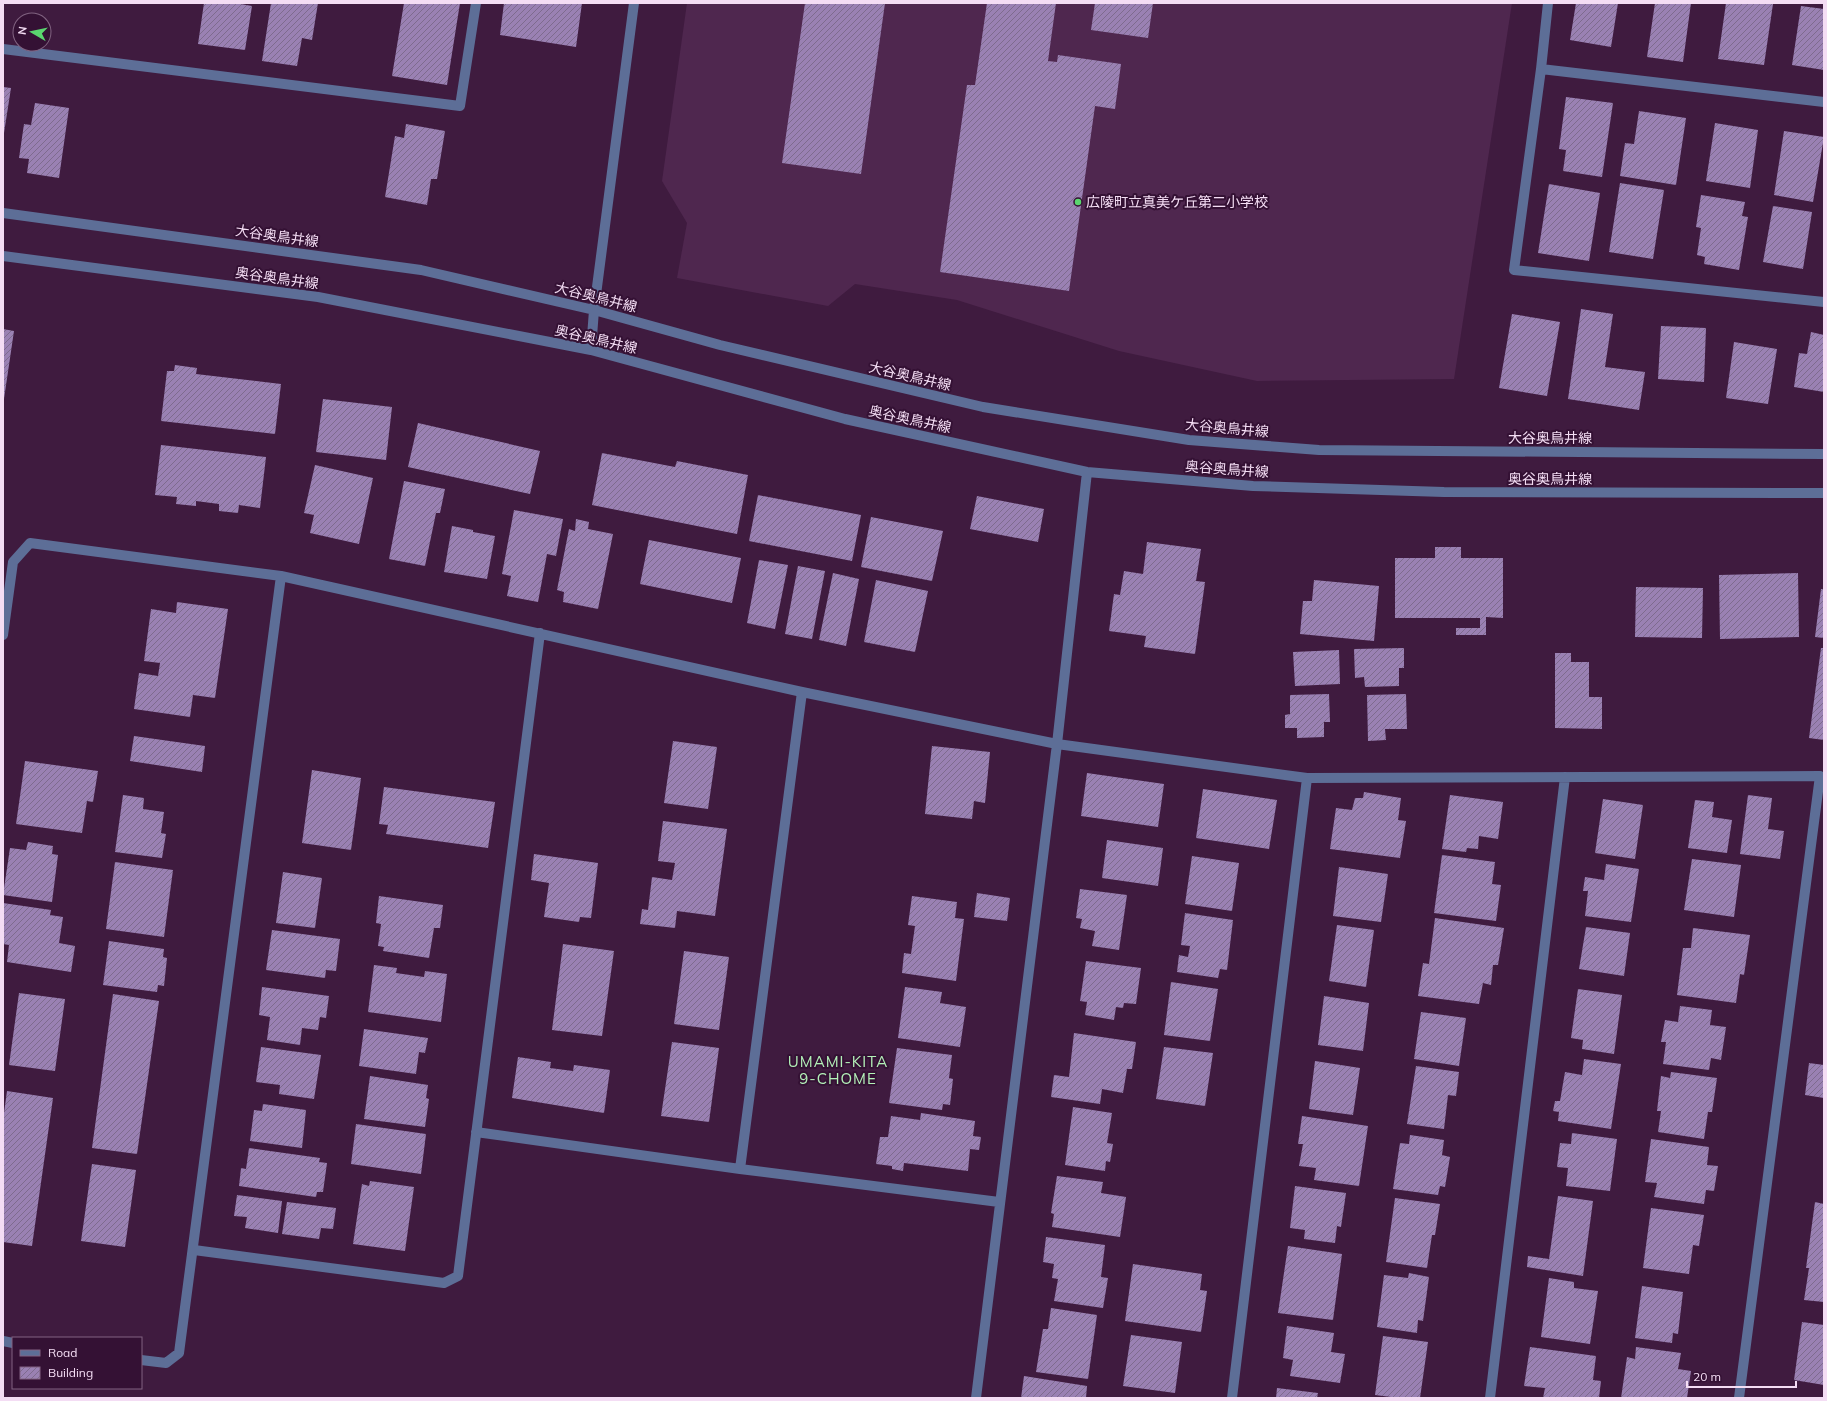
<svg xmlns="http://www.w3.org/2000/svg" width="1827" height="1401" font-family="Mulish,'Noto Sans JP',sans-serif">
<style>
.built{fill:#4f274f}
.building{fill:url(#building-hatch)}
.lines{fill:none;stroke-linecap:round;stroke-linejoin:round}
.minor{stroke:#5d6e97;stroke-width:10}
.poi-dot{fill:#5ad56f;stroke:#341134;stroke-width:1.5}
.labels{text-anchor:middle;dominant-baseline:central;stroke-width:4;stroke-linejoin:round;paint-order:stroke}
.poi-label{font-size:14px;fill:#f4ddf4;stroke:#341134;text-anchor:start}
.street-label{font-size:14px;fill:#f4ddf4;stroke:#341134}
.neighbourhood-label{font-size:15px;letter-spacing:1px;fill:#b3f1b8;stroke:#341134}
</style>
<defs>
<pattern id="building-hatch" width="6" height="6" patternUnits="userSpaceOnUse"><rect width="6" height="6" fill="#9a81b3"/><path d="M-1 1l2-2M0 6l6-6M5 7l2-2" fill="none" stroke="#7e6b8e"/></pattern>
</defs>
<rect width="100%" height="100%" fill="#3f1b3f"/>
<path class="built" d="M687,3H1512L1454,379L1257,381L1119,351L957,300L855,284L828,306L677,278L687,223L662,181Z"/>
<path class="building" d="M204,3H235L252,6L245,50L198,44Z
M271,3H318L312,40L302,38L297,66L262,61Z
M404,3H460L447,85L392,76Z
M504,3H582L576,47L500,35Z
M805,3H885L861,174L782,163Z
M987,3H1056L1048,61L1057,62L1058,55L1121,64L1115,109L1095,106L1069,291L940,272L967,85H975Z
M1095,3H1153L1148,38L1091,30Z
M1576,3H1618L1611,47L1570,40Z
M1655,3H1691L1683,62L1647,57Z
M1726,3L1773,4L1764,65L1718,59Z
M1801,6L1824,9V70L1792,65Z
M3,87L11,88L4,133H3Z
M1566,97L1613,103L1602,177L1563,171L1566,150L1559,149Z
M35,103L69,108L59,178L27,173L29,159L19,158L24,124L31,125Z
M1639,111L1686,118L1676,185L1620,176L1625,143L1634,144Z
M1715,123L1758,130L1750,188L1706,181Z
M406,124L445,131L437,179H431L427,205L385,197L395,136L404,138Z
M1784,131L1824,137L1813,202L1774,195Z
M1620,183L1664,190L1653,259L1609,252Z
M1549,184L1600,193L1589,261L1538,253Z
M1701,195L1745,202L1742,216L1748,217L1739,270L1704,264L1705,257L1697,255L1701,228L1696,227Z
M1773,206L1812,212L1803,269L1763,262Z
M1581,309L1613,314L1605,367L1645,372L1639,410L1568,399Z
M1512,314L1560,322L1547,396L1499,388Z
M1661,326L1706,328L1704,382L1658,379Z
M3,329L14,331L4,399H3Z
M1811,332L1824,335V392L1794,387L1799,353L1807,354Z
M1734,342L1777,349L1768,404L1726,398Z
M175,365L197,368L196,374L281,384L275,434L161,421L167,371H174Z
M323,399L392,407L386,460L316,452Z
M418,423L540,451L530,494L408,467Z
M161,445L266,457L260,508L239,505L238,513L219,511V504L196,501V506L176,504L177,497L155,495Z
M602,453L675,467L677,461L748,475L737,534L592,505Z
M315,465L373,478L359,544L310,533L314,515L304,513Z
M404,481L445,489L440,513H436L425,566L389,559Z
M758,495L861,515L852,561L749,541Z
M977,496L1044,509L1038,542L970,529Z
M514,510L563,519L556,556L547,554L538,602L507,596L511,576L502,574Z
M871,517L943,531L932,581L861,567Z
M576,519L589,522L588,529L613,534L598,609L563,602L564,592L557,590L569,529L575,531Z
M452,526L473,530V532L495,536L487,579L444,572Z
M649,540L741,558L732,603L640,584Z
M1147,542L1201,549L1196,581L1205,582L1195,654L1144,647L1146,636L1109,631L1114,594L1120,595L1124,571L1143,574Z
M1435,547H1461V558H1503V618L1486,617V635H1456V628H1480V618H1395V558H1435Z
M759,560L788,565L775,629L747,623Z
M798,566L825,571L812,639L785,634Z
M833,573L859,579L846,646L819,640Z
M1798,573L1799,637L1720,639L1719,575Z
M876,580L928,591L915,652L864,642Z
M1314,580L1379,586L1374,641L1300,634L1303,601H1312Z
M1636,587L1703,588L1702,638L1635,637Z
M1821,589H1824V638L1815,637Z
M177,602L228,609L215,698L193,695L190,717L134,709L139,673L158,676L160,663L144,661L151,609L176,613Z
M1404,648V668H1399V686L1365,687L1364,677L1355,678L1354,649Z
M1821,648H1824V740L1809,738Z
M1339,650L1340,684L1295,686L1293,652Z
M1555,653H1571V662H1589V697H1602V729L1555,728Z
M1329,694L1330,722H1324V737L1297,738V728H1285V715L1290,714V695Z
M1406,694L1407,729H1385L1386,740L1368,741L1367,695Z
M134,736L205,746L202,772L130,761Z
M673,741L717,747L708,809L664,803Z
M932,746L990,752L985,803L974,801L972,819L925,814Z
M25,761L98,771L93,802L87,801L82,833L16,824Z
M312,770L361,778L351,850L302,843Z
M1087,773L1164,784L1158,827L1081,816Z
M384,787L495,802L488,848L386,834L388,825L379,824Z
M1203,789L1277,800L1269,849L1196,838Z
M1364,792L1401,798L1398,820L1406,821L1400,858L1330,849L1336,808L1352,810L1355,798H1363Z
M123,795L144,798L143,809L164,812L161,833L166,834L162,858L115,852Z
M1450,795L1503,802L1498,839L1479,836L1478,849L1467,848L1466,852L1442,849Z
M1748,795L1772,798L1768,829L1784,831L1780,859L1740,854Z
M1603,799L1643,805L1635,859L1595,853Z
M1695,800L1714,802L1712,817L1732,820L1727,853L1688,848Z
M663,821L727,829L715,916L677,911L675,928L640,924L642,909L648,910L652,877L672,880L675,863L658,861Z
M1107,840L1163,848L1158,886L1102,878Z
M28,842L53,846L52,854L58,855L52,902L3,895L10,848L26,850Z
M534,854L598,863L591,918L580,917L579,922L544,917L549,883L531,880Z
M1442,855L1495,862L1492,884L1501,885L1496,921L1434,913Z
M1192,856L1239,863L1232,911L1185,904Z
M1692,859L1741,865L1734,917L1684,910Z
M115,862L173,870L164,937L106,929Z
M1606,864L1639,869L1631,922L1585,916L1588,891H1583L1585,877L1604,880Z
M1339,867L1388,874L1381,922L1333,916Z
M283,872L322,878L315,928L276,923Z
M1080,889L1127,895L1119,950L1092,946L1095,931L1080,928L1082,919L1076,918Z
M977,893L1010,898L1007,921L974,917Z
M379,896L443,905L440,928H434L429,958L383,951L384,947L378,946L381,924L376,923Z
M912,896L957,902L955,918L964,919L956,981L902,973L904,953L911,954L915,926L908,925Z
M3,903L51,910L50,915L63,917L59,943L75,946L71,972L7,962L9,945L3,944Z
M1185,913L1233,920L1227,970L1220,969L1218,978L1177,972L1179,955L1188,957L1190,946L1181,945Z
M1435,918L1504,928L1498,965H1493L1491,985L1483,983L1479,1004L1418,996L1423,963L1429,964Z
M1337,925L1374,930L1366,987L1329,981Z
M1586,927L1630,933L1624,976L1579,969Z
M1693,928L1750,935L1744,975L1740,974L1736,1003L1677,995L1683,948H1691Z
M272,930L340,939L336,971L326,970L325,978L266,970Z
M109,941L164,949L163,957L167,958L164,986L158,985L157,992L103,985Z
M563,944L614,951L602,1036L552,1030Z
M684,951L729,957L719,1030L674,1024Z
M1086,961L1141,968L1136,1004L1124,1003L1123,1008L1116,1007L1114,1020L1085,1015L1087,1002L1080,1001Z
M374,965L397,968L396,973L424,977L425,971L447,974L441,1022L368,1012Z
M1171,982L1218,989L1210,1041L1164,1035Z
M262,987L329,996L326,1018L320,1017L318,1030L302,1028L300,1045L267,1040L270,1017L259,1015Z
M905,987L942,992L940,1003L966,1007L960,1047L898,1038Z
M1578,989L1622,995L1614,1054L1582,1049L1583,1040L1571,1038Z
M19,993L65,999L55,1071L9,1065Z
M113,994L159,1001L137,1154L92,1148Z
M1324,996L1369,1003L1363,1051L1318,1045Z
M1680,1006L1712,1010L1710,1025L1726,1027L1721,1060L1711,1058L1709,1070L1663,1064L1666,1042H1661L1665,1020L1678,1022Z
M1421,1012L1466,1018L1459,1066L1414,1059Z
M364,1029L428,1038L425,1053L419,1052L416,1074L359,1066Z
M1074,1033L1136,1042L1132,1069H1127L1123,1093L1102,1089L1100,1104L1051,1097L1054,1075L1069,1077Z
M672,1042L719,1048L709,1122L661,1116Z
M261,1047L321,1055L314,1099L279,1094L280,1085L256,1082Z
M1164,1047L1213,1053L1205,1106L1156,1099Z
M897,1048L952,1055L949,1078L953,1079L950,1105L943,1104L942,1110L889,1103Z
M518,1057L551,1062L550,1068L573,1071L574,1065L610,1070L604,1113L512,1098Z
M1584,1059L1621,1064L1611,1129L1558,1121L1559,1112L1553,1111L1555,1101H1560L1565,1072L1582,1075Z
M1315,1061L1360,1068L1353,1115L1309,1109Z
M1809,1063L1824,1065V1098L1805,1095Z
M1416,1066L1459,1072L1456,1096L1448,1095L1444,1129L1407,1124Z
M1671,1072L1717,1078L1712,1112H1708L1704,1139L1658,1132L1661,1111H1657L1661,1076L1670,1078Z
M370,1076L428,1085L426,1098L429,1099L425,1127L364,1119Z
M7,1091L53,1098L32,1246L3,1242V1120Z
M263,1104L306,1110L302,1148L250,1141L254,1110L262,1111Z
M1073,1107L1112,1113L1107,1143L1113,1144L1110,1162L1106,1161L1105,1171L1065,1165Z
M921,1113L975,1121L973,1136L981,1137L979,1150L970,1149L968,1171L904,1163L903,1171L892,1169V1166L876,1164L880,1137H888L891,1116L920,1120Z
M1302,1116L1368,1126L1359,1186L1314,1180L1316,1168L1299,1166L1303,1144H1298Z
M356,1124L426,1134L421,1174L351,1164Z
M1572,1133L1617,1139L1610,1191L1566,1186L1568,1168L1557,1167L1560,1143L1571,1144Z
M1410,1135L1444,1140L1442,1155L1450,1157L1445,1187L1440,1186L1438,1195L1393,1189L1400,1143L1409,1144Z
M1651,1139L1709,1147L1707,1165L1718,1166L1714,1191L1706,1190L1704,1204L1654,1197L1657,1183L1645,1182Z
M249,1148L320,1158L319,1162L327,1163L323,1192H317L316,1197L239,1186L241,1168L246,1169Z
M92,1164L136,1170L125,1247L81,1241Z
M1057,1176L1103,1182L1101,1193L1126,1197L1120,1237L1052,1227L1054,1214L1051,1213Z
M370,1181L414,1187L405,1251L353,1244L362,1184L369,1186Z
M1295,1186L1346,1193L1341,1227L1337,1226L1335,1243L1304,1239L1305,1230L1290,1228Z
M237,1195L282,1201L278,1233L245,1228L247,1217L234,1216Z
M1558,1196L1593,1201L1583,1276L1527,1267L1528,1256L1549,1259Z
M1395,1198L1440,1204L1435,1235H1432L1427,1268L1386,1262Z
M287,1202L336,1208L333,1229L321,1228L319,1239L282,1234Z
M1815,1202L1824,1204V1302L1804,1300L1809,1268H1806Z
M1651,1208L1704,1215L1699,1246L1693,1245L1689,1274L1643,1268Z
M1046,1237L1105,1245L1101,1277L1108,1278L1103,1308L1054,1301L1058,1279L1052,1278L1054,1264L1043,1262Z
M1288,1246L1342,1254L1333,1320L1278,1313Z
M1133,1264L1202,1274L1200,1290L1207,1291L1201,1332L1125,1321Z
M1409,1273L1429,1277L1423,1321L1418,1320L1417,1333L1377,1327L1384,1275L1408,1278Z
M1549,1278L1574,1282V1288L1598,1291L1590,1344L1541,1337Z
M1642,1286L1683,1292L1678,1334L1673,1333L1672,1343L1635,1338Z
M1051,1308L1097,1315L1088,1379L1036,1372L1043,1329H1048Z
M1802,1322L1824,1325V1385L1794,1380Z
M1287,1326L1334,1333L1331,1352L1345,1354L1340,1383L1290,1376L1293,1360L1283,1358Z
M1131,1335L1182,1342L1175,1393L1123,1386Z
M1383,1336L1428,1342L1420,1398H1399L1375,1395Z
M1530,1347L1596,1356L1593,1380L1601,1381L1599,1398H1543L1545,1388L1524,1386Z
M1636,1347L1681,1353L1678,1369L1691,1371L1687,1398H1621L1627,1357L1635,1359Z
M1024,1376L1087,1386L1086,1398H1021Z
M1277,1388L1318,1393L1317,1398H1276Z"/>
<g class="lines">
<path class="minor" d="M1548,3L1541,69L1514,270L1824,302
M3,49L460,106L476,3
M1541,69L1824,102
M3,213L421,270L594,310L720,345L983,407L1189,440L1319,450L1824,454
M3,256L318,297L591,350L845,419L1087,472L1253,486L1444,492L1824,493
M591,350L594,310L634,3
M3,635L13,562L30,543L281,576L802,692L1057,744L1087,472
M476,1132L740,1169L999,1202
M740,1169L802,692
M194,1250L444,1283L458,1276L540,633
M3,1341L13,1343
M141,1360L166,1363L179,1353L281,576
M976,1398L1057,744L1307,778L1820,776L1739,1398
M1232,1398L1307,778
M1490,1398L1565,777"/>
</g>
<circle class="poi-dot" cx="1078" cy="202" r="4"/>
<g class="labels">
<g class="poi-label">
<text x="1086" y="202">広陵町立真美ケ丘第二小学校</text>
</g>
<g class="street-label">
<text transform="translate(277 236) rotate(8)">大谷奥鳥井線</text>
<text transform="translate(277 278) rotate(8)">奥谷奥鳥井線</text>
<text transform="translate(596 297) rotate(14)">大谷奥鳥井線</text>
<text transform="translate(596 339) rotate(13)">奥谷奥鳥井線</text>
<text transform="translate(910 376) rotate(13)">大谷奥鳥井線</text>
<text transform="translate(910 419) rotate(12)">奥谷奥鳥井線</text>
<text transform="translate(1227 428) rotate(5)">大谷奥鳥井線</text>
<text x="1550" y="438">大谷奥鳥井線</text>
<text transform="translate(1227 469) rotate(4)">奥谷奥鳥井線</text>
<text x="1550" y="479">奥谷奥鳥井線</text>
</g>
<g class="neighbourhood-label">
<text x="838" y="1061">UMAMI-KITA<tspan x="838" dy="17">9-CHOME</tspan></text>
</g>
</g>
<rect width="1827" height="1401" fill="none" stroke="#f4ddf4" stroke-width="8"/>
<rect x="12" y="1337" width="130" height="52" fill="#341134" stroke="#816381"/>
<rect x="20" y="1350" width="20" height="6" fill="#5d6e97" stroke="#816381"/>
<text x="48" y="1357" font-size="12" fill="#f4ddf4">Road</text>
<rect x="20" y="1367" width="20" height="12" fill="url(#building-hatch)" stroke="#816381"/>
<text x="48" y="1377" font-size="12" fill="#f4ddf4">Building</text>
<g transform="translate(32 32) rotate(279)"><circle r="19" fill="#341134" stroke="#816381"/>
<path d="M0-3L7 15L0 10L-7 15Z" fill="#5ad56f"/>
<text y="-6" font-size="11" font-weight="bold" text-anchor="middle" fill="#f4ddf4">N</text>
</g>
<path d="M1687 1381v6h109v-6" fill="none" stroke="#f4ddf4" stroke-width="2"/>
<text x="1693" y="1381" font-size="12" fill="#f4ddf4" stroke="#341134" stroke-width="3" paint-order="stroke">20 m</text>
</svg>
